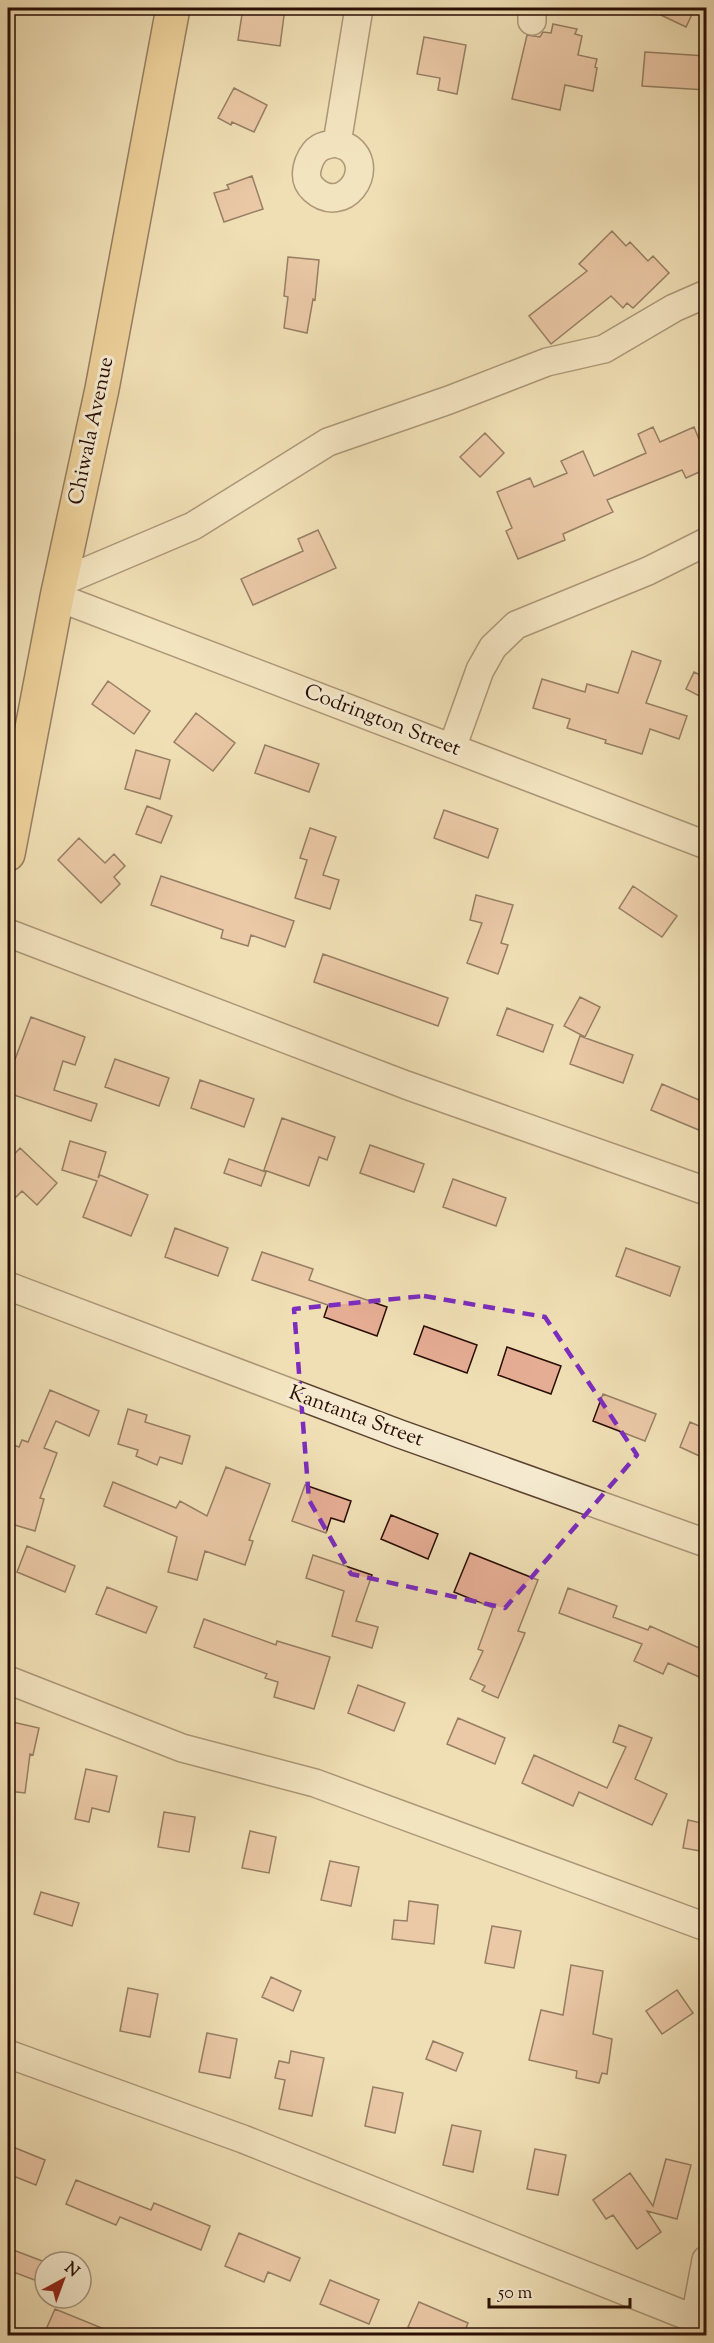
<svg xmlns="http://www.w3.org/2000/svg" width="714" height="2343" font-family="'Sorts Mill Goudy',serif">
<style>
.building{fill:#e5ad94;stroke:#290d03;stroke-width:1.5}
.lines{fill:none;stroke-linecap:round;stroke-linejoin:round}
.minor-casing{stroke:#5b4230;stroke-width:30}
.major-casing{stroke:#290d03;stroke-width:36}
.minor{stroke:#f5eacf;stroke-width:27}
.major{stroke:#e8c07a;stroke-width:33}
.marked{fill:none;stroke:#7b2cbf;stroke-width:4.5;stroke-dasharray:12 8;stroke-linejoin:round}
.labels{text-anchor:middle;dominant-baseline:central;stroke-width:6;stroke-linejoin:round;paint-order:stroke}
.street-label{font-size:21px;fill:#290d03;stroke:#f5eacf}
</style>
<rect width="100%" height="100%" fill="#f0dfb5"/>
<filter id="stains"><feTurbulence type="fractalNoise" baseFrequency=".00333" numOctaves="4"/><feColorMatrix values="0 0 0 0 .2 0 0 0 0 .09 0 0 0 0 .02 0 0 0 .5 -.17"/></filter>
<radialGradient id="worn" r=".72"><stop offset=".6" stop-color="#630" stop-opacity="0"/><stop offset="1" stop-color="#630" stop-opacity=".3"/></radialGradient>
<path class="building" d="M243,8H285L280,46L238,40Z
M646,8H695L686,27Z
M553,24L577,29L575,34L582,36L578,55L597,59L595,67L597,68L593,91L565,85L560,110L512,99L527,35L540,37L543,32L551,33Z
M424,37L466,45L457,94L438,90L440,78L417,74Z
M645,52L706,56V90L642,86Z
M234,88L267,105L254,132L232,122L231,125L218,118Z
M252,176L263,209L224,222L214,193L229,189L227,185Z
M612,231L626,246L630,242L648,261L653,256L669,273L633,308L627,303L623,308L611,296L551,344L529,316L587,271L579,264Z
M288,257L319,260L315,300L313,299L307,333L284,328L288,297L284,296Z
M653,427L660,442L694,427L706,456V469L686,478L682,470L607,500L613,512L563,534L565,540L518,559L506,531L512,528L497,492L530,478L534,487L567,473L561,461L583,451L594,476L646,453L638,434Z
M485,433L504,453L480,477L460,457Z
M318,530L336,568L253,605L241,579L303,551L298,539Z
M632,651L661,661L646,703L687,716L679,739L650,729L642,754L605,743L606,740L567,728L570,719L533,708L542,679L585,692L587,684L618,693Z
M694,672L706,678V690L703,698L686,689Z
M108,681L150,711L134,734L92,704Z
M196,713L235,743L213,771L174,742Z
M265,745L319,764L309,792L255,773Z
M136,750L170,760L160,799L125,789Z
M147,806L172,816L161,843L136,834Z
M444,810L498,829L488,858L434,838Z
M310,828L336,837L323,875L339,880L330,909L295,898L307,860L300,858Z
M79,838L105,863L114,854L125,866L114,877L120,884L101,903L58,860Z
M161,876L294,921L285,947L251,935L248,946L221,938L223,930L151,905Z
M633,886L677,916L662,937L619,908Z
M476,895L513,905L501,943L508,945L498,974L467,963L482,923L470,920Z
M323,954L448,998L438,1026L314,982Z
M580,997L600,1007L585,1037L564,1026Z
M507,1008L553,1025L543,1052L497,1035Z
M31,1017L85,1037L75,1065L63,1061L54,1090L97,1104L91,1121L8,1093V1084L14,1062Z
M580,1036L633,1055L623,1083L570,1064Z
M115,1059L169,1078L159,1106L105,1087Z
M200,1080L254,1099L244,1127L191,1108Z
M662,1084L706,1103V1133L651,1110Z
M282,1118L335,1137L327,1160L319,1157L309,1186L264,1170Z
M70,1141L106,1152L98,1178L100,1175L148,1195L131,1236L83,1217L97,1181L62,1170Z
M370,1145L424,1164L414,1192L360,1173Z
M20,1148L57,1183L37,1205L22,1191L15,1198L8,1191V1161Z
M229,1159L266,1172L261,1186L224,1173Z
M453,1179L506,1198L496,1226L443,1207Z
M175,1228L228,1248L218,1276L165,1257Z
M626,1248L680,1267L670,1296L616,1276Z
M262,1252L313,1269L309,1280L387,1307L377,1336L324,1317L328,1305L252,1280Z
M424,1326L477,1345L467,1373L414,1354Z
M507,1347L561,1366L551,1394L498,1375Z
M50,1390L99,1411L89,1436L56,1421L44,1448L57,1453L40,1498L44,1499L35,1531L8,1523V1443L19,1447L22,1440L28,1442Z
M603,1394L656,1414L645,1441L593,1421Z
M128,1409L147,1415L145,1422L190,1436L182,1464L160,1457L157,1465L136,1456L138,1450L118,1444Z
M690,1422L706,1429V1459L680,1447Z
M226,1467L270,1484L249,1540L253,1541L245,1565L205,1551L197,1580L168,1572L177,1537L104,1506L113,1482L176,1508L180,1501L207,1516Z
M305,1485L351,1501L344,1522L331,1518L326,1533L292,1521Z
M391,1515L438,1534L428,1559L381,1539Z
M27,1546L75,1566L65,1592L17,1572Z
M470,1553L538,1580L518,1631L525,1633L498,1698L482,1691L485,1686L470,1679L483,1651L478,1649L493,1608L454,1592Z
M313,1555L372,1575L356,1621L378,1627L372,1648L332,1636L344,1591L306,1578Z
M107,1587L157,1607L146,1633L96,1614Z
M568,1588L617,1606L613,1617L648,1630L650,1626L706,1651V1680L668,1663L663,1674L634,1661L642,1644L559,1613Z
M204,1619L276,1645L277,1641L330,1657L314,1709L274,1697L278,1682L265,1678L267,1674L194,1647Z
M358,1685L405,1703L394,1731L348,1713Z
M458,1718L505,1738L495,1764L447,1744Z
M8,1721L39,1728L33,1755L30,1754L25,1793L8,1791Z
M619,1725L652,1738L635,1779L667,1794L652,1825L579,1792L573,1806L522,1783L534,1755L607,1788L626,1747L613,1742Z
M86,1769L117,1776L109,1812L92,1808L89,1822L75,1819Z
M164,1812L195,1817L189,1852L158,1847Z
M688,1820L706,1824V1852L683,1848Z
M250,1831L276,1837L269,1873L242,1868Z
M330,1861L359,1867L351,1906L321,1900Z
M41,1892L79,1903L72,1926L34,1914Z
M409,1901L438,1905L434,1944L392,1939L394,1920L407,1921Z
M492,1926L521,1931L514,1968L485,1963Z
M571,1965L603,1971L593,2034L612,2039L607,2074L602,2073L599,2083L576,2078L577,2071L529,2060L541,2010L563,2015Z
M271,1977L301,1991L293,2011L262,1997Z
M128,1988L158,1994L150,2037L120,2031Z
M677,1990L693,2013L662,2034L646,2011Z
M207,2033L237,2039L230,2078L199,2072Z
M433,2041L463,2053L456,2071L426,2059Z
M291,2051L324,2058L312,2116L279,2109L285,2080L275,2078L279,2061L289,2063Z
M373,2087L403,2093L395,2133L365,2126Z
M452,2125L481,2131L473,2172L443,2165Z
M8,2145L45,2160L36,2185L8,2174Z
M535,2149L566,2155L558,2195L527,2189Z
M666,2159L691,2165L677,2219L647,2211L661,2232L637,2249L613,2215L606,2219L593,2200L630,2173L653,2206Z
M76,2180L151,2210L154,2203L210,2226L201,2250L120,2217L116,2225L66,2204Z
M239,2233L300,2258L290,2281L268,2272L264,2282L225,2266Z
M8,2248L45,2262V2284L8,2270Z
M330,2280L379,2300L369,2324L320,2304Z
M419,2302L468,2323L463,2336H427L408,2327Z
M55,2309L119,2335V2336H53L45,2332Z"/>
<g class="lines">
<defs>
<path id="minor" d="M532,21V8
M337,143C341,145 347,146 350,149C376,171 343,216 314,190C305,182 305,173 309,162C315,147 323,145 337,143Z
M337,143L359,8
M61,582L193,526L328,442L449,400L547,362L604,349L674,308L706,294
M57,597L706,845
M452,748L480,670L493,647L516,625L648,571L706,542
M8,933L406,1085L706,1191
M8,1286L400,1434L706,1543
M8,1680L182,1748L315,1783L706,1927
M8,2054L243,2139L695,2319
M692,2334L706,2260"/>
<path id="major" d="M8,854L57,597L102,389L173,8"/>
</defs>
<use href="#minor" class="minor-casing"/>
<use href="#major" class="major-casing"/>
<use href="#minor" class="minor"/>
<use href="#major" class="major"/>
</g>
<path d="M0 0H714V2343H0ZM424,1296L545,1317L637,1455L505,1608L351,1574L309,1500L294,1309Z" fill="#f0dfb5" fill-opacity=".55" fill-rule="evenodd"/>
<path class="marked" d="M424,1296L545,1317L637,1455L505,1608L351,1574L309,1500L294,1309Z"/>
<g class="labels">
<g class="street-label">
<text transform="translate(92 431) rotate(-78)">Chiwala Avenue</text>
<text transform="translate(382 721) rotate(21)">Codrington Street</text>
<text transform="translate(356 1417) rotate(20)">Kantanta Street</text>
</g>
</g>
<rect width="714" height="2343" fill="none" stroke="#f0dfb5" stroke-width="30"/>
<rect x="9" y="9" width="696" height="2325" fill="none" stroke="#290d03" stroke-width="3"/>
<rect x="15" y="15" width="684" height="2313" fill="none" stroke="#290d03" stroke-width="1.5"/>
<g transform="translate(63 2280) rotate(41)"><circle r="28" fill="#f5eacf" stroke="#a3927d" stroke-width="1.5"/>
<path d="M0-4.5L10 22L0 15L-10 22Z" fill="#8f2418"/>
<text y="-9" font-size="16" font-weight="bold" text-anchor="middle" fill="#290d03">N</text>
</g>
<path d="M489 2298v9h141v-9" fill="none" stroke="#290d03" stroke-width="3"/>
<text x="498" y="2298" font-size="18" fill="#290d03" stroke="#f5eacf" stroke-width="4.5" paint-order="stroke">50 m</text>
<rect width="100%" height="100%" filter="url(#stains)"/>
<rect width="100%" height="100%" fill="url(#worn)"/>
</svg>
